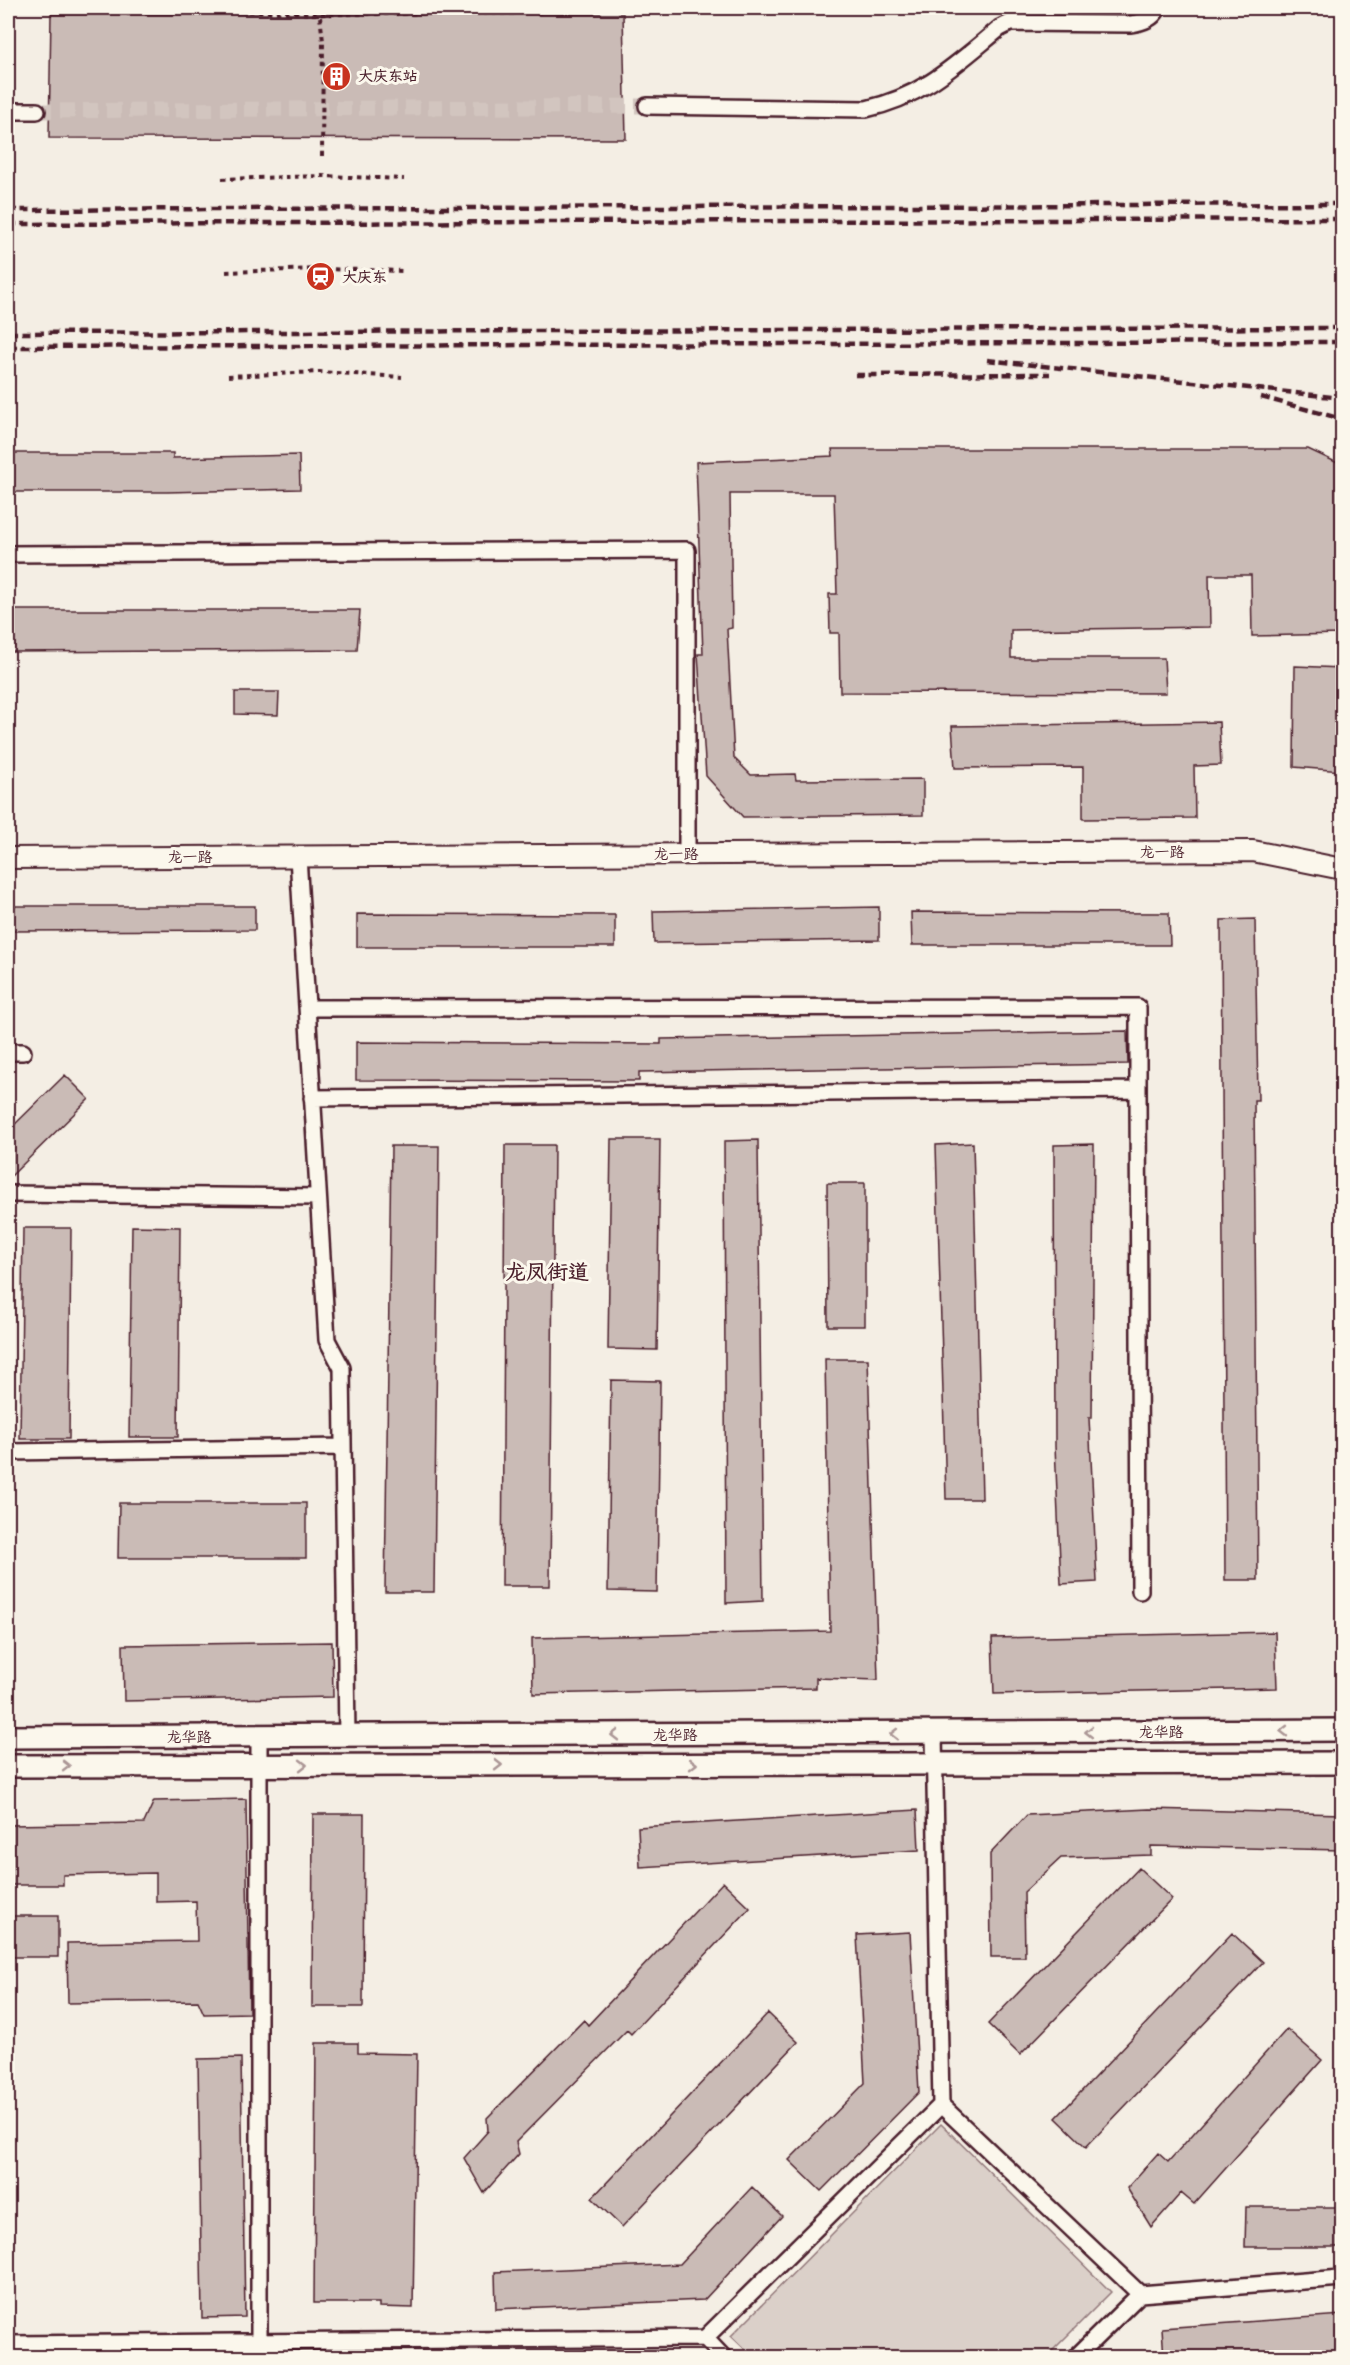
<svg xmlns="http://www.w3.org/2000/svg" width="1350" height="2365" font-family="Pangolin,'LXGW WenKai TC',sans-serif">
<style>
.green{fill:#dbd0c9;stroke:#92787a;stroke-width:1.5}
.building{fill:#cabbb6;stroke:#4a1f2b;stroke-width:1.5}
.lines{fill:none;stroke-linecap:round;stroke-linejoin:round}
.minor-tunnel{stroke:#d2c5bf;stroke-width:15;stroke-dasharray:15 8;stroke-linecap:butt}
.minor-casing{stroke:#4a1f2b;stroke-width:20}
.tertiary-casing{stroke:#4a1f2b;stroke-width:24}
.secondary-casing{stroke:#4a1f2b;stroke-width:26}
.path{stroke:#4a1f2b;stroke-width:4;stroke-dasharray:4.5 4.5;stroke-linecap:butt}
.minor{stroke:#fbf7ec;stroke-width:15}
.tertiary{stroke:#fbf7ec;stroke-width:20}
.secondary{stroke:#fbf7ec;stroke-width:21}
.rail{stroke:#4a1f2b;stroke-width:4.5;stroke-dasharray:9 4.5;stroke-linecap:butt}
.oneway{stroke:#ab9695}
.labels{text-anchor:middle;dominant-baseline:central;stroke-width:6;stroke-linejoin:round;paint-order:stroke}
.poi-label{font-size:15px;font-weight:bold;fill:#4a1f2b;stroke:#fbf7ec;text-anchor:start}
.street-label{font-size:15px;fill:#4a1f2b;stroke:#fbf7ec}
.district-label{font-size:21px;font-weight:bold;fill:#4a1f2b;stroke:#fbf7ec}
</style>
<rect width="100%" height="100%" fill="#f4eee4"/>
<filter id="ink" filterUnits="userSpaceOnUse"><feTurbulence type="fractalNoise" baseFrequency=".0167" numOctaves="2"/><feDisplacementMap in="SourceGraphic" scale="12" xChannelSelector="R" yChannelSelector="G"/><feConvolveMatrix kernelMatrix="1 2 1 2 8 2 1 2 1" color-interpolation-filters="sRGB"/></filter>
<g filter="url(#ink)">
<path class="green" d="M941,2124L1111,2292L1046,2357H753L731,2336Z"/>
<path class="building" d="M51,14H623L626,139L49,138Z
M832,449H1308L1342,465V634L1252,636L1251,575H1209L1210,627L1011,630V658H1164L1166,693L840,692L839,633H830L829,594H837L834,494H730L732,628L727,629L734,758L751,775L795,774L796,780L923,779V815L743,817L706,776L698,654H703L696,462L833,456Z
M8,453H173V458L299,455L300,489L167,492H8Z
M8,610H360L357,650L8,652Z
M1295,666L1342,668V771L1294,767Z
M235,692H279L278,715L235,714Z
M1219,722L1221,765L1194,766L1195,818L1083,819V767L955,768L952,726Z
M8,906H255V930L8,931Z
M879,907V940L654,943L653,911Z
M911,912L1169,913L1170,945H912Z
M357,914L615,915V947H357Z
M1255,919L1258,1100H1254L1258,1580H1225L1221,920Z
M1127,1031L1128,1064L639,1072V1081L356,1080V1042L661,1044V1039Z
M65,1075L89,1099L8,1179V1131Z
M611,1139H660L657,1350L608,1349Z
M758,1140L763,1601L726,1603L724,1141Z
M973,1143L982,1499H946L936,1145Z
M1094,1144L1092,1418H1089L1097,1582L1061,1584L1055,1446L1054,1145Z
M505,1145H554L550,1586H502Z
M391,1146H439L434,1592H385Z
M827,1183H865V1326H828Z
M132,1226L180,1227L178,1437H129Z
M23,1228H71L69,1439H20Z
M825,1359H868L878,1680L816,1678V1688L533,1694L532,1638L830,1631Z
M611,1380L660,1381L657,1592L608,1591Z
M119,1503H306V1558H118Z
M1275,1632L1277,1688L994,1694L992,1638Z
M332,1642L333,1697L124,1701L123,1645Z
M246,1799L249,2013L204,2014L198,2001L68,2003L67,1943L197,1941L196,1901L156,1902V1873L63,1875V1885H8V1825L144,1823L154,1801Z
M1149,1809L1342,1814V1850L1151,1846V1855L1061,1858L1024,1892L1025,1957H991L990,1854L1027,1815Z
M917,1810L919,1850L640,1867L638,1827Z
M313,1814H364L363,2007H312Z
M1139,1868L1172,1899L1020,2055L988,2024Z
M723,1882L750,1908L631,2034L627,2030L516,2142L519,2154L484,2193L464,2158L488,2131L487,2118L584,2020L588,2025Z
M8,1916H58V1957H8Z
M910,1932L919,2092L821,2191L789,2160L865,2083L857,1935Z
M1232,1933L1263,1962L1086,2147L1056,2118Z
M768,2013L798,2042L622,2227L592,2198Z
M1287,2029L1322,2060L1194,2204L1181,2193L1151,2227L1127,2188L1158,2153L1168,2162Z
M316,2043H358V2053L417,2054L413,2308L379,2307V2303H314Z
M241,2058L245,2317L202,2318L198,2059Z
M752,2187L782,2216L704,2300L496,2309L495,2272L680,2264Z
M1246,2207H1342V2247H1245Z
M1342,2315V2358H1164L1162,2328Z"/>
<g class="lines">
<path class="minor-tunnel" d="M37,111L647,106"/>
<defs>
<path id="minor" d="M647,106L866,109C924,96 955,65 1000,28L1010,23L1131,24C1143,22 1153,19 1158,8
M8,111H37
M8,554L687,550V854
M298,856L327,1340L342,1368L347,1736
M307,1008L1138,1007V1090L312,1098
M8,1052H23
M1138,1090L1140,1591
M8,1194L318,1197
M8,1452L343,1447
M934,1734L941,2105
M1140,2294L1342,2278
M705,2338L724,2358
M8,2344L705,2338L941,2105L1140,2294L1075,2358
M259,2358V1737"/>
<path id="tertiary" d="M8,858L1253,851L1342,869"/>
<path id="secondary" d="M8,1737L1342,1730
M8,1766L1342,1763"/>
</defs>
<use href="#minor" class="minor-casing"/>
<use href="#tertiary" class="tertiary-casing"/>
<use href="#secondary" class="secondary-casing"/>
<path class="path" d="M177,8L320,14L545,13
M319,8L323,41L322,156
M222,179L322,176L404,179
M226,272L321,269L404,271
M228,376L320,372L402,377"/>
<use href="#minor" class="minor"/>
<use href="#tertiary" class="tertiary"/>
<use href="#secondary" class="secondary"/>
<path class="rail" d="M8,210L1342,204
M8,224L1342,219
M8,333L1342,328
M8,347L1342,342
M987,360L1342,398
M855,375L1050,374
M1261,397L1342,419"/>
</g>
<defs><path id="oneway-chevron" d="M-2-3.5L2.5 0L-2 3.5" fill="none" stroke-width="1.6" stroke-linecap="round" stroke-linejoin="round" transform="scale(1.5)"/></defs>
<g class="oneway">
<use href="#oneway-chevron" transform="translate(1284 1731) rotate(180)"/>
<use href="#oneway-chevron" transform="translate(1089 1732) rotate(180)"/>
<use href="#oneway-chevron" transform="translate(894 1734) rotate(180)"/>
<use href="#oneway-chevron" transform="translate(615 1735) rotate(180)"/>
<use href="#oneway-chevron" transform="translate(693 1764)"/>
<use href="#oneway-chevron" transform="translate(303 1765)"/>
<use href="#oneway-chevron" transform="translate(498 1765)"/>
<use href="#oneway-chevron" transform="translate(66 1766)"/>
</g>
</g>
<defs>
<symbol id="building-disc" viewBox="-11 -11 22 22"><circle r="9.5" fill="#c8321e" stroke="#fbf7ec"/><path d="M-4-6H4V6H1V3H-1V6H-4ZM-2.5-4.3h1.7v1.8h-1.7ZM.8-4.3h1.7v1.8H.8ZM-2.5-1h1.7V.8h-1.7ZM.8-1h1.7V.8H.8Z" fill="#fff"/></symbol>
<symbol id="station-disc" viewBox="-11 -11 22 22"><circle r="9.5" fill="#c8321e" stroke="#fbf7ec"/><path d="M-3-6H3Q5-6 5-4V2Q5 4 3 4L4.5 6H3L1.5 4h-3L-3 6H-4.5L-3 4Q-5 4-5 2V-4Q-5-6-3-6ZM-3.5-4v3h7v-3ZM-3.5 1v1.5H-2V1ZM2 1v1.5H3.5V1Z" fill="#fff"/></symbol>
</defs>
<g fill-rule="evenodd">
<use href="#building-disc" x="320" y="60" width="33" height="33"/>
<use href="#station-disc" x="304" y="260" width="33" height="33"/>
</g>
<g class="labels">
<g class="poi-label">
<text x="358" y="76">大庆东站</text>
<text x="342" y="277">大庆东</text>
</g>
<g class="street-label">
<text x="1162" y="852">龙一路</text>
<text x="676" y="854">龙一路</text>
<text x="190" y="857">龙一路</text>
<text x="1161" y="1732">龙华路</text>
<text x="675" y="1735">龙华路</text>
<text x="189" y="1737">龙华路</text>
</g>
<g class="district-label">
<text x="547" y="1272">龙凤街道</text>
</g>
</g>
<rect width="1350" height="2365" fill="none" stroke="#fbf7ec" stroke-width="30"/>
<rect x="15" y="15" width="1320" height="2335" fill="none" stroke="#4a1f2b" stroke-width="2" filter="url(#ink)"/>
</svg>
